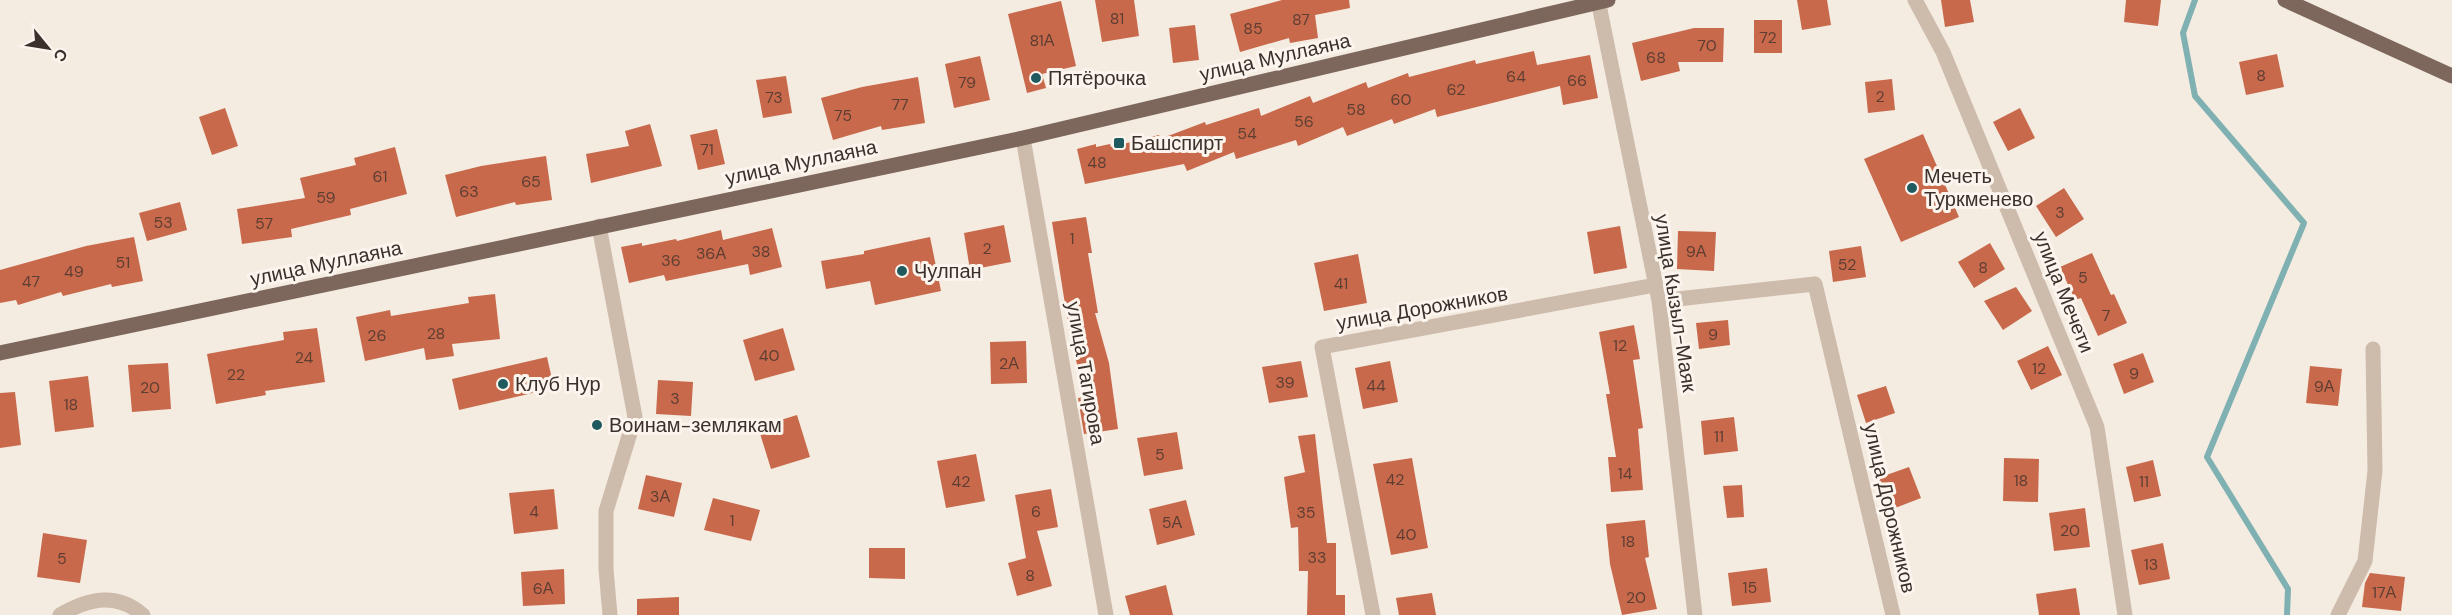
<svg xmlns="http://www.w3.org/2000/svg" width="2452" height="615" font-family="'DM Sans',sans-serif">
<style>
.lines{fill:none;stroke-linecap:round;stroke-linejoin:round}
.stream{stroke:#7fb0b2;stroke-width:6}
.building{fill:#c8694b}
.minor{stroke:#cdbbac;stroke-width:15}
.major{stroke:#7d675c;stroke-width:15}
.poi-dot{fill:#1f5a5e;stroke:#fbf5ee;stroke-width:2}
.labels{text-anchor:middle;dominant-baseline:central;stroke-width:6;stroke-linejoin:round;paint-order:stroke}
.number-label{font-size:16px;fill:#5e3e33}
.street-label{font-size:20px;fill:#3b302b;stroke:#fbf5ee}
.poi-label{font-size:20px;fill:#3b302b;stroke:#fbf5ee;text-anchor:start}
</style>
<rect width="100%" height="100%" fill="#f4ebe1"/>
<g class="lines">
<path class="stream" d="M2195,0L2183,33L2195,96L2304,223L2207,457L2288,589L2287,615"/>
</g>
<path class="building" d="M1095,0H1134L1139,36L1102,42Z
M1282,0H1349L1350,8L1315,15L1318,38L1290,43L1289,38L1240,52L1230,14Z
M1797,0H1827L1831,25L1802,30Z
M1941,0H1970L1974,22L1945,27Z
M2126,0H2161L2158,26L2124,22Z
M1061,1L1076,66L1042,74L1046,88L1027,93L1008,14Z
M1754,20H1782V53H1754Z
M1195,25L1199,60L1173,63L1169,28Z
M1694,28H1724L1723,62H1678L1680,71L1641,81L1632,43Z
M1534,51L1537,65L1590,55L1598,98L1563,105L1560,86L1437,117L1435,109L1394,124L1392,119L1347,136L1343,127L1298,146L1296,140L1236,159L1234,152L1187,171L1184,164L1085,184L1077,149L1096,144V147L1110,144L1111,147L1159,135L1160,139L1205,122L1206,125L1259,108L1261,116L1310,96L1313,103L1366,82L1368,88L1408,73L1409,77L1475,60L1476,64Z
M2277,54L2284,87L2246,95L2239,62Z
M980,56L990,100L954,108L945,64Z
M786,76L792,113L763,118L756,80Z
M918,77L925,123L882,130L881,126L833,140L821,98L862,87Z
M1892,79L1895,110L1868,113L1865,82Z
M225,108L238,146L212,155L199,117Z
M2020,108L2035,138L2008,151L1993,122Z
M650,124L662,166L591,183L586,154L629,146L625,131Z
M717,129L725,164L698,170L690,135Z
M1923,134L1959,217L1901,242L1864,159Z
M395,147L407,194L350,209L351,215L291,229L292,237L242,244L237,209L305,198L300,178L356,165L354,158Z
M546,156L552,200L516,205L515,202L456,217L445,175L481,166Z
M2064,188L2084,219L2056,237L2036,206Z
M180,202L187,230L147,241L139,213Z
M1086,217L1092,253H1088L1098,313H1095L1109,363L1118,429L1084,434L1078,398L1086,397L1071,342L1052,222Z
M1004,225L1011,262L970,270L964,233Z
M1620,226L1627,268L1594,274L1587,232Z
M772,228L782,267L750,275L748,264L666,281L664,275L629,283L621,247L642,243V246L676,239L677,241L721,230L723,240Z
M1678,231L1716,232L1714,271L1677,269Z
M134,237L143,281L112,287L111,284L63,296L61,292L18,305L16,300L0,303V270L86,246Z
M930,237L941,291L875,305L870,281L826,289L821,261L864,254V251Z
M1990,243L2005,269L1974,288L1958,262Z
M1861,246L1866,277L1833,282L1829,251Z
M2092,253L2111,295L2114,294L2127,323L2098,336L2081,298L2075,300L2060,267Z
M1358,254L1367,303L1324,311L1314,263Z
M2016,287L2032,311L2003,330L1984,301Z
M495,294L500,339L452,344L454,356L426,360L424,348L365,361L356,317L390,310L391,316L469,303L468,297Z
M1728,320L1730,345L1699,349L1696,323Z
M1634,325L1640,359L1633,360L1643,428L1638,429L1643,490L1611,492L1608,457H1616L1606,394H1610L1599,332Z
M317,328L325,382L265,391L266,395L216,404L207,354L284,340L283,332Z
M783,328L795,370L755,381L743,340Z
M1026,341L1027,383L991,384L990,342Z
M2048,346L2062,375L2031,390L2017,361Z
M2143,353L2154,382L2124,394L2113,364Z
M547,357L554,388L459,410L452,379Z
M1301,361L1308,397L1269,403L1262,367Z
M1390,361L1398,402L1363,409L1355,368Z
M168,363L171,409L132,412L128,365Z
M2310,366L2342,369L2338,406L2306,403Z
M88,376L94,427L55,432L49,381Z
M658,380L693,382L691,416L656,414Z
M1886,386L1895,413L1866,423L1857,395Z
M15,392L21,445L0,448V393Z
M797,415L810,457L771,469L758,427Z
M1734,417L1738,451L1704,455L1701,421Z
M1177,432L1183,469L1144,476L1137,438Z
M1315,434L1327,543H1336V595H1345V615H1307L1308,571H1299L1298,527L1291,528L1284,477L1310,471L1305,472L1298,436Z
M976,454L985,501L946,508L937,461Z
M1412,458L1428,548L1391,555L1373,464Z
M2004,458L2039,459L2038,502L2003,501Z
M2153,460L2161,496L2134,502L2126,467Z
M1909,467L1921,498L1890,510L1878,478Z
M646,475L682,483L674,517L638,509Z
M1742,485L1744,517L1727,518L1723,486Z
M554,489L558,529L514,534L509,493Z
M1051,489L1058,527L1037,531L1052,586L1017,596L1008,563L1026,558L1015,495Z
M713,498L760,510L751,541L704,530Z
M1186,500L1195,535L1157,545L1149,509Z
M2085,508L2090,547L2054,551L2049,513Z
M1645,520L1649,557L1645,558L1657,609L1622,615L1610,564L1606,524Z
M43,533L87,540L80,583L37,577Z
M2163,543L2170,579L2139,585L2131,550Z
M869,548H905V579L869,578Z
M1767,568L1771,602L1732,606L1728,573Z
M564,569L565,604L523,606L521,572Z
M2370,573L2405,577L2401,611L2362,607L2365,583Z
M1166,585L1173,615H1130L1125,596Z
M2076,588L2080,615H2039L2036,594Z
M1432,593L1436,615H1399L1396,598Z
M679,597V615H637V599Z"/>
<g class="lines">
<path class="minor" d="M1598,0L1659,301L1695,615
M1915,0L1943,52L2097,427L2125,615
M1023,138L1106,615
M599,226L635,417L606,511V569L610,615
M1659,301L1815,284L1893,615
M60,615C89,598 117,592 143,615
M1373,615L1322,347L1655,285
M2338,615L2365,561L2375,471L2373,349"/>
<path class="major" d="M2285,0L2452,76
M0,353L1023,138L1608,0"/>
</g>
<g class="poi-dot">
<circle cx="1036" cy="78" r="6"/>
<rect x="1113" y="137" width="12" height="12" rx="3"/>
<circle cx="1912" cy="188" r="6"/>
<circle cx="902" cy="271" r="6"/>
<circle cx="503" cy="384" r="6"/>
<circle cx="597" cy="425" r="6"/>
</g>
<g class="labels">
<g class="number-label">
<text x="1117" y="18">81</text>
<text x="1301" y="19">87</text>
<text x="1253" y="28">85</text>
<text x="1768" y="37">72</text>
<text x="1042" y="40">81А</text>
<text x="1707" y="45">70</text>
<text x="1656" y="57">68</text>
<text x="2261" y="75">8</text>
<text x="1516" y="76">64</text>
<text x="1577" y="80">66</text>
<text x="967" y="82">79</text>
<text x="1456" y="89">62</text>
<text x="1880" y="96">2</text>
<text x="774" y="97">73</text>
<text x="1401" y="99">60</text>
<text x="900" y="104">77</text>
<text x="1356" y="109">58</text>
<text x="843" y="115">75</text>
<text x="1304" y="121">56</text>
<text x="1247" y="133">54</text>
<text x="707" y="149">71</text>
<text x="1097" y="162">48</text>
<text x="380" y="176">61</text>
<text x="531" y="181">65</text>
<text x="469" y="191">63</text>
<text x="326" y="197">59</text>
<text x="2060" y="212">3</text>
<text x="163" y="222">53</text>
<text x="264" y="223">57</text>
<text x="1072" y="238">1</text>
<text x="987" y="248">2</text>
<text x="761" y="251">38</text>
<text x="1696" y="251">9А</text>
<text x="711" y="253">36А</text>
<text x="671" y="260">36</text>
<text x="123" y="262">51</text>
<text x="1847" y="264">52</text>
<text x="1983" y="267">8</text>
<text x="74" y="271">49</text>
<text x="2083" y="277">5</text>
<text x="31" y="281">47</text>
<text x="1341" y="283">41</text>
<text x="2106" y="315">7</text>
<text x="436" y="333">28</text>
<text x="1713" y="334">9</text>
<text x="377" y="335">26</text>
<text x="1620" y="345">12</text>
<text x="769" y="355">40</text>
<text x="304" y="357">24</text>
<text x="1009" y="363">2А</text>
<text x="2039" y="368">12</text>
<text x="2134" y="373">9</text>
<text x="236" y="374">22</text>
<text x="1285" y="382">39</text>
<text x="1376" y="385">44</text>
<text x="2324" y="386">9А</text>
<text x="150" y="387">20</text>
<text x="675" y="398">3</text>
<text x="71" y="404">18</text>
<text x="1719" y="436">11</text>
<text x="1160" y="454">5</text>
<text x="1625" y="473">14</text>
<text x="1395" y="479">42</text>
<text x="2021" y="480">18</text>
<text x="961" y="481">42</text>
<text x="2144" y="481">11</text>
<text x="660" y="496">3А</text>
<text x="534" y="511">4</text>
<text x="1036" y="511">6</text>
<text x="1306" y="512">35</text>
<text x="732" y="520">1</text>
<text x="1172" y="522">5А</text>
<text x="2070" y="530">20</text>
<text x="1406" y="534">40</text>
<text x="1628" y="541">18</text>
<text x="1317" y="557">33</text>
<text x="62" y="558">5</text>
<text x="2151" y="564">13</text>
<text x="1030" y="575">8</text>
<text x="1750" y="587">15</text>
<text x="543" y="588">6А</text>
<text x="2384" y="592">17А</text>
<text x="1636" y="597">20</text>
</g>
<g class="street-label">
<text transform="translate(1275 57) rotate(-13)">улица Муллаяна</text>
<text transform="translate(801 162) rotate(-12)">улица Муллаяна</text>
<text transform="translate(326 263) rotate(-12)">улица Муллаяна</text>
<text transform="translate(2064 292) rotate(68)">улица Мечети</text>
<text transform="translate(1676 303) rotate(81)">улица Кызыл-Маяк</text>
<text transform="translate(1422 308) rotate(-10)">улица Дорожников</text>
<text transform="translate(1086 373) rotate(80)">улица Тагирова</text>
<text transform="translate(1890 508) rotate(77)">улица Дорожников</text>
</g>
<g class="poi-label">
<text x="1048" y="78">Пятёрочка</text>
<text x="1131" y="143">Башспирт</text>
<text x="1924" y="176">Мечеть<tspan x="1924" dy="23">Туркменево</tspan></text>
<text x="914" y="271">Чулпан</text>
<text x="515" y="384">Клуб Нур</text>
<text x="609" y="425">Воинам-землякам</text>
</g>
</g>
<g transform="translate(48 48) rotate(120)" stroke="#fbf5ee" stroke-width="4.5" paint-order="stroke">
<path d="M0-4.5L10 22L0 15L-10 22Z" fill="#3b302b"/>
<text y="-9" font-size="16" font-weight="bold" text-anchor="middle" fill="#3b302b">С</text>
</g>
</svg>
